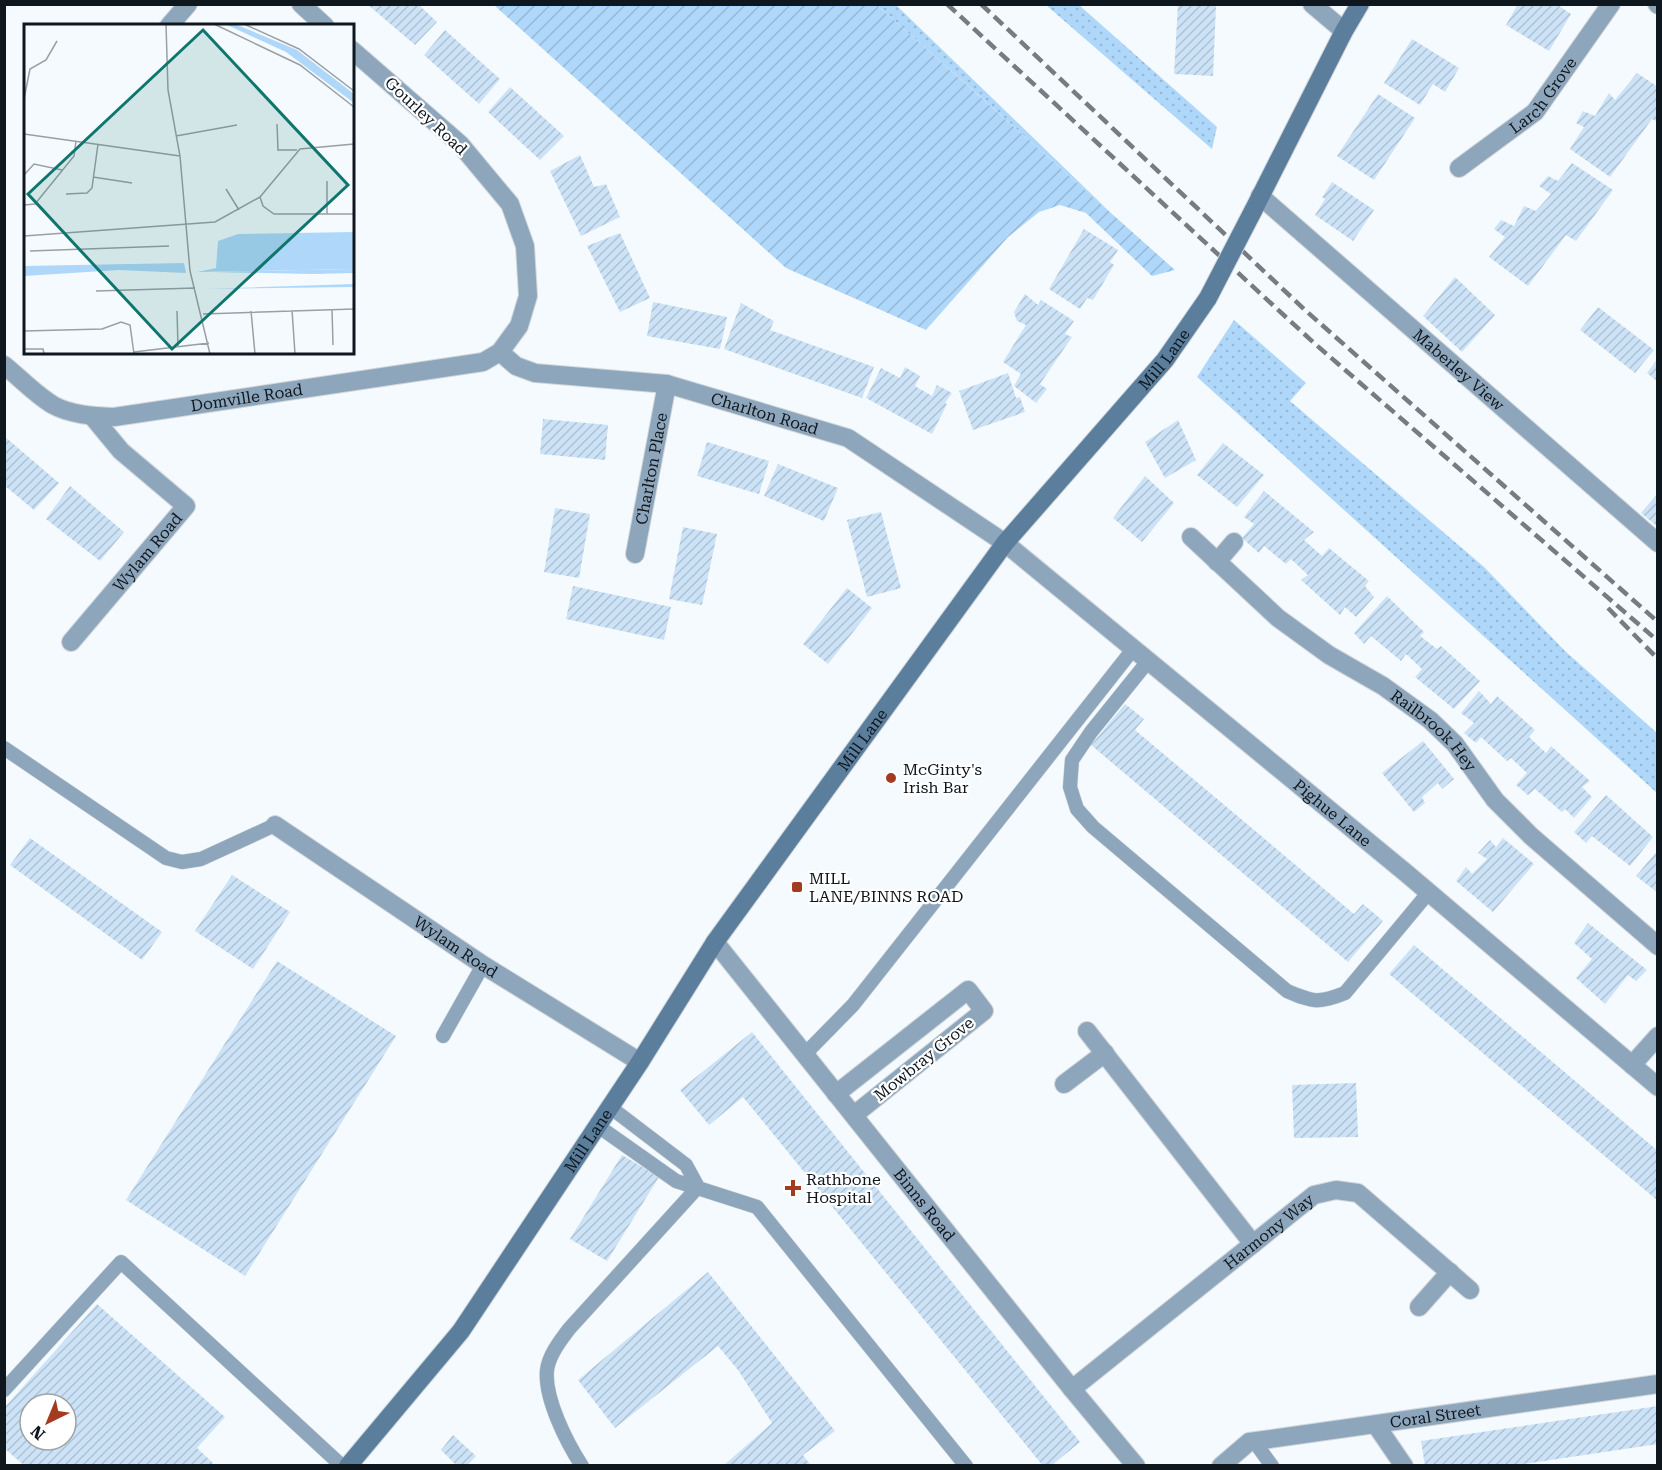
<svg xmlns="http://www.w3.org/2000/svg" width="1662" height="1470" font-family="'Roboto Serif',serif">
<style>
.grass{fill:url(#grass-dots)}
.garden{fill:url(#garden-furrows)}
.building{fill:url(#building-hatch);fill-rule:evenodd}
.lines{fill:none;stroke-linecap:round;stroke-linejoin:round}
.lane-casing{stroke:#d0d6da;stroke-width:15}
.street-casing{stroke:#d0d6da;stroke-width:20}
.secondary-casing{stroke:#d0d6da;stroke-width:20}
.lane{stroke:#8ea6bc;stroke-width:14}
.street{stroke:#8ea6bc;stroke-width:18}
.secondary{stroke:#5b7e9d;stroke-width:18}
.rail{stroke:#767c82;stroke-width:4.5;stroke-dasharray:12 6;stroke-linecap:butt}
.secondary-bridge-casing{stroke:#d0d6da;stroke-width:20;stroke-linecap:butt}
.secondary-bridge{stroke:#5b7e9d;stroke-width:18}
.poi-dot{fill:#a43b20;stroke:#fff;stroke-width:2}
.labels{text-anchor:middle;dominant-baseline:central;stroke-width:4.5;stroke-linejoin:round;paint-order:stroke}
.street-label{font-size:16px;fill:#0f171e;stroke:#fff}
.poi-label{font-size:16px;fill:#0f171e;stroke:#fff;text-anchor:start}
.inset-road{fill:none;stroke:#999fa4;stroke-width:1.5}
.view{fill:#0f766e;fill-opacity:0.15;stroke:#0f766e;stroke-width:3}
.inset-edge{fill:none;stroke:#0f171e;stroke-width:3}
</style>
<defs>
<pattern id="grass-dots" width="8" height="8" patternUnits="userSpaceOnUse" patternTransform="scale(1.5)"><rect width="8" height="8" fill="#afd7fa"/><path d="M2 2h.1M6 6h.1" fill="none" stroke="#95b8d6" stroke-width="1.8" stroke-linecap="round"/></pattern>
<pattern id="garden-furrows" width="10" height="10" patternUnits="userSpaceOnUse" patternTransform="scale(1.5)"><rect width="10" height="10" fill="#afd7fa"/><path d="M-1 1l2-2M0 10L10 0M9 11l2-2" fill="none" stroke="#95b8d6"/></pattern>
<pattern id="building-hatch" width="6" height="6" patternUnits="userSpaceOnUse" patternTransform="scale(1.5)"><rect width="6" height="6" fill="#cce3f7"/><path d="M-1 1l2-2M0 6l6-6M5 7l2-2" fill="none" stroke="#aec2d3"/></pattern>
</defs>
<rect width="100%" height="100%" fill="#f5fafe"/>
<path class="grass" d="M877,5H896L1111,213Z
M1046,5H1079L1217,127L1212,149Z
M1234,320L1306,383L1290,401L1484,567L1565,651L1657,733V793L1197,377Z"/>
<path class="garden" d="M494,5H877L1175,270L1152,276L1086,213L1060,205L1039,212L1008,237L926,330L786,268Z"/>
<path class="building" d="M367,4H418L437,22L415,45Z
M1178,4L1216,5L1213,76L1174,74Z
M1518,4H1556L1571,14L1549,51L1506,25Z
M445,30L500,79L479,104L424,55Z
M1412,39L1459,68L1445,92L1433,84L1420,105L1384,83Z
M1637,73L1658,87V122L1652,119L1610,177L1570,149L1584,127L1576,123L1583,111L1595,116L1609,93L1615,100Z
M510,87L564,136L540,160L488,112Z
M1378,94L1415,118L1374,180L1337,156Z
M580,155L594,187L606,184L620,217L581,236L550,171Z
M1572,163L1613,190L1576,241L1566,235L1528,286L1489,257L1505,237L1494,229L1501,220L1514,226L1524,206L1536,211L1551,194L1539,186L1548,176L1558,181Z
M1332,182L1374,210L1353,241L1315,215L1325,199L1322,197Z
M1084,229L1118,250L1110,262L1114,265L1093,300L1087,298L1080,309L1049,289Z
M620,233L650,298L620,312L587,246Z
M1455,277L1495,315L1462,352L1423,316Z
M1025,294L1038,305L1041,300L1074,321L1065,334L1072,337L1040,384L1047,389L1036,403L1014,386L1021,374L1003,362L1026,325L1017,321L1014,312Z
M653,302L727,317L720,349L647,336Z
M741,303L774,321L770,330L874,367L862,398L724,349Z
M1598,307L1654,350L1635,373L1580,330Z
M1658,358V382L1647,373Z
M905,367L920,376L915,386L932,396L937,385L952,393L945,403L947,404L932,434L866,398L881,368L900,378Z
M1008,373L1016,398L1020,397L1025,412L973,430L959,391Z
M543,419L608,425L605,460L540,454Z
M1178,420L1196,460L1165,478L1145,442Z
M4,436L59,483L34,510L4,485Z
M707,442L769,461L759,494L697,476Z
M1223,443L1264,475L1237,507L1197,475Z
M778,464L838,488L824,521L764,496Z
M1145,476L1174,503L1142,542L1113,518Z
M70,486L124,532L100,561L46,519Z
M1264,491L1314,532L1304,540L1322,556L1329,548L1369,581L1365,586L1374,597L1356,617L1345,607L1340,615L1301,580L1308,575L1291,559L1286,564L1264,546L1259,553L1242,538L1254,524L1244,517Z
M1658,493V527L1641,513Z
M555,508L590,514L579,578L544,572Z
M881,512L901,588L867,597L847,520Z
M683,527L717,534L702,605L669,599Z
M573,586L671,607L664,640L566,619Z
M847,588L872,608L828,664L803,644Z
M1387,596L1424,632L1420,636L1437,649L1441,646L1480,681L1454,709L1415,677L1422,669L1406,654L1401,661L1371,636L1364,644L1354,633Z
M1479,691L1491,704L1497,696L1535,730L1529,737L1546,753L1551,746L1590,781L1582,787L1592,797L1574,818L1565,809L1562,812L1535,789L1528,795L1516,785L1527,773L1511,758L1507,761L1481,737L1476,743L1464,733L1474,723L1461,713Z
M1125,704L1144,719L1135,730L1354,914L1363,904L1383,921L1348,962L1091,745Z
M1423,741L1454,779L1442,789L1438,783L1422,797L1425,803L1414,812L1382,773Z
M1606,795L1653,837L1630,866L1592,836L1586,843L1574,832Z
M30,838L162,932L142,960L10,865Z
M1503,838L1534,864L1493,912L1456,881L1466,867L1472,874L1487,859L1478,853L1490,840L1496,847Z
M1658,850V893L1636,876Z
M232,875L290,912L253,969L195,931Z
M1588,923L1647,970L1636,981L1628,975L1605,1004L1576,978L1592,959L1574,943Z
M1414,945L1658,1151V1201L1389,974Z
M277,961L396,1036L245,1276L126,1200Z
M752,1032L1080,1442L1051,1466H1043L743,1097L709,1125L680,1090Z
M1356,1083L1358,1137L1294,1138L1292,1085Z
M622,1155L659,1177L607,1261L570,1239Z
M708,1272L835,1431L803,1455L811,1466H723L772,1423L738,1370L718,1346L615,1428L578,1380Z
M97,1304L225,1417L197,1448L213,1463L210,1466H25L4,1448V1408ZM30,1404H66V1440H30Z
M1658,1406V1444L1510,1466H1425L1421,1441Z
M453,1435L476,1456L467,1466H457L441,1450Z"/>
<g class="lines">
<defs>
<path id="lane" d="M1149,660L1091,732L1072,760L1070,787L1077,809L1093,827L1287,991C1313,1002 1318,1004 1345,993L1429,892
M4,748L166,858L182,862L201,859L275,825
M443,1036L483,965
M805,1054L853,1005L1134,648
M610,1107L686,1165L698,1187
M598,1126L676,1181L757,1207L966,1466
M4,1390L121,1262L342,1466
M1254,1441L1272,1466
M582,1466C567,1443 544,1398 547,1370C549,1355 560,1341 569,1329L698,1187"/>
<g id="street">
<path d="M301,4L325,26"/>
<path d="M1312,4L1344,31"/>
<path d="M1657,4L1658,5"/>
<path d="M169,26L188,4"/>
<path id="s1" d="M1459,168L1535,112L1611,4"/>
<path id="s2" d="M1260,196L1658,543"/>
<path id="s3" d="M500,352L516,366L535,373L667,384L848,438L1005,543L1406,873L1658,1087"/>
<path id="s4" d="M4,365C20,378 36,395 53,405C71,415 94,416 114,417L483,362L500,352L519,326L528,296L525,246L510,204L460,144L352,50"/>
<path id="s5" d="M1191,537L1278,618L1329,655L1383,686L1430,720L1455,744L1495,800L1531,836L1658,946"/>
<path id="s6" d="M635,554L667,384"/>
<path d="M1217,562L1234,542"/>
<path id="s7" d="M71,642L186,506L121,451L92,416"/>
<path id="s8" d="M275,825L483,965L640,1062"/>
<path id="s9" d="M715,942L1072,1389L1136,1466"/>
<path d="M1087,1031L1253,1244"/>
<path d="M1632,1065L1658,1036"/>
<path d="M1064,1084L1105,1053"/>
<path d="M836,1094L968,990L984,1011L854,1115"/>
<path d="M1419,1307L1450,1272"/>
<path id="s10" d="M1072,1389L1314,1195L1336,1190L1358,1193L1470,1290"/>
<path d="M1376,1425L1404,1466"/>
<path id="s11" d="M1221,1466L1249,1442L1658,1384"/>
</g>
<g id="secondary">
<path d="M1253,211L1344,31L1360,4"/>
<path id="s12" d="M348,1466L461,1331L640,1062L715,942L1005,543L1165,360L1208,298"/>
</g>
</defs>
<use href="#lane" class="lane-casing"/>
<use href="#street" class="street-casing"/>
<use href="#secondary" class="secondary-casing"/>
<use href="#lane" class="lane"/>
<use href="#street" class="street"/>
<use href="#secondary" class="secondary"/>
<path class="rail" d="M947,4L1314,343L1658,641
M981,4L1305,310L1658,622
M1608,608L1658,659"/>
<defs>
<path id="secondary-bridge" d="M1208,298L1253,211"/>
</defs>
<use href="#secondary-bridge" class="secondary-bridge-casing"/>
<use href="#secondary-bridge" class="secondary-bridge"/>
</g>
<g class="poi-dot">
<circle cx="891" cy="778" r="6"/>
<rect x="791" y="881" width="12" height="12" rx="3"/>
<path d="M790 1179h6v6h6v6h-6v6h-6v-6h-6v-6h6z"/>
</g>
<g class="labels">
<g class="street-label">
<text stroke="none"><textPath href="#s1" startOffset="112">Larch Grove</textPath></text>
<text transform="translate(426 116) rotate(43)">Gourley Road</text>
<text stroke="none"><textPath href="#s12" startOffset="1377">Mill Lane</textPath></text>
<text stroke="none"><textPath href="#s2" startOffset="264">Maberley View</textPath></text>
<text stroke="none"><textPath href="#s4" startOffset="260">Domville Road</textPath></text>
<text stroke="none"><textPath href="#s3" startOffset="276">Charlton Road</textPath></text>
<text stroke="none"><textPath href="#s6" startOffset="87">Charlton Place</textPath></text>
<text stroke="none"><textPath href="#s7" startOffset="118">Wylam Road</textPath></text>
<text stroke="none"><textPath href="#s5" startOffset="312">Railbrook Hey</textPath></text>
<text stroke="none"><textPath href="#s12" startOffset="891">Mill Lane</textPath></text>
<text stroke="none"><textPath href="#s3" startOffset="976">Pighue Lane</textPath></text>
<text stroke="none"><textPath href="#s8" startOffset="218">Wylam Road</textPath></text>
<text transform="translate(924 1059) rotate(-39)">Mowbray Grove</text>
<text stroke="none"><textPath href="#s12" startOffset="405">Mill Lane</textPath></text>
<text stroke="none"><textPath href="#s9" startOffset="336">Binns Road</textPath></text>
<text stroke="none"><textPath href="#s10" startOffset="252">Harmony Way</textPath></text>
<text stroke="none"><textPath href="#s11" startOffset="225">Coral Street</textPath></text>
</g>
<g class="poi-label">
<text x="903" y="769">McGinty's<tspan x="903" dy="18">Irish Bar</tspan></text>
<text x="809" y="878">MILL<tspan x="809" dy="18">LANE/BINNS ROAD</tspan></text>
<text x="806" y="1179">Rathbone<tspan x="806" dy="18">Hospital</tspan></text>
</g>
</g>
<g transform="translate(24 24)">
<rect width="330" height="330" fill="#f5fafe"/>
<path d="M201,0H211L273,26L330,70V79L262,28ZM160,239L162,249L95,246L0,252V242ZM330,245V249L289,250L186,248ZM330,260V263L181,265Z" fill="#afd7fa"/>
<path d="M330,208V245L173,248L192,244L194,217L214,210Z" fill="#afd7fa"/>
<path class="inset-road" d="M142,0L144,66L156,132L166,247L186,330M190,0L276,41L330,83M220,0L275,25L330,67M0,75L6,45L22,36L33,17M253,100L254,126H273M0,110L156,132M152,112L213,101M0,151L10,140L38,146M69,153L108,159M303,157V190M202,165L215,186M42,170L63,169L68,164L74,120M236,173L276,125L330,120M236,173L239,182L250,190H330M0,181L11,180L50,132L52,117M0,212L191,198L236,173M6,227L145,222M72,267L171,264M308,285L309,321M268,286L271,330M153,287L154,323M227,287L231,330M179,290L330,285M0,307L78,305L97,298L106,301L110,330M0,325H19L20,330M110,328L185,319"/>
<path class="view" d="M179,6L324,161L148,325L4,170Z"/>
<rect width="330" height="330" class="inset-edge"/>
</g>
<rect width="1662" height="1470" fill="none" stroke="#0f171e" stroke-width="12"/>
<g transform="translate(48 1422) rotate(223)"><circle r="28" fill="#ffffff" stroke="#9fa2a5" stroke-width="1.5"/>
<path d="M0-4.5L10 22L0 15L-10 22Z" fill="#a43b20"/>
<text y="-9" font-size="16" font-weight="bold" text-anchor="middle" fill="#0f171e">N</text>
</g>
</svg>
